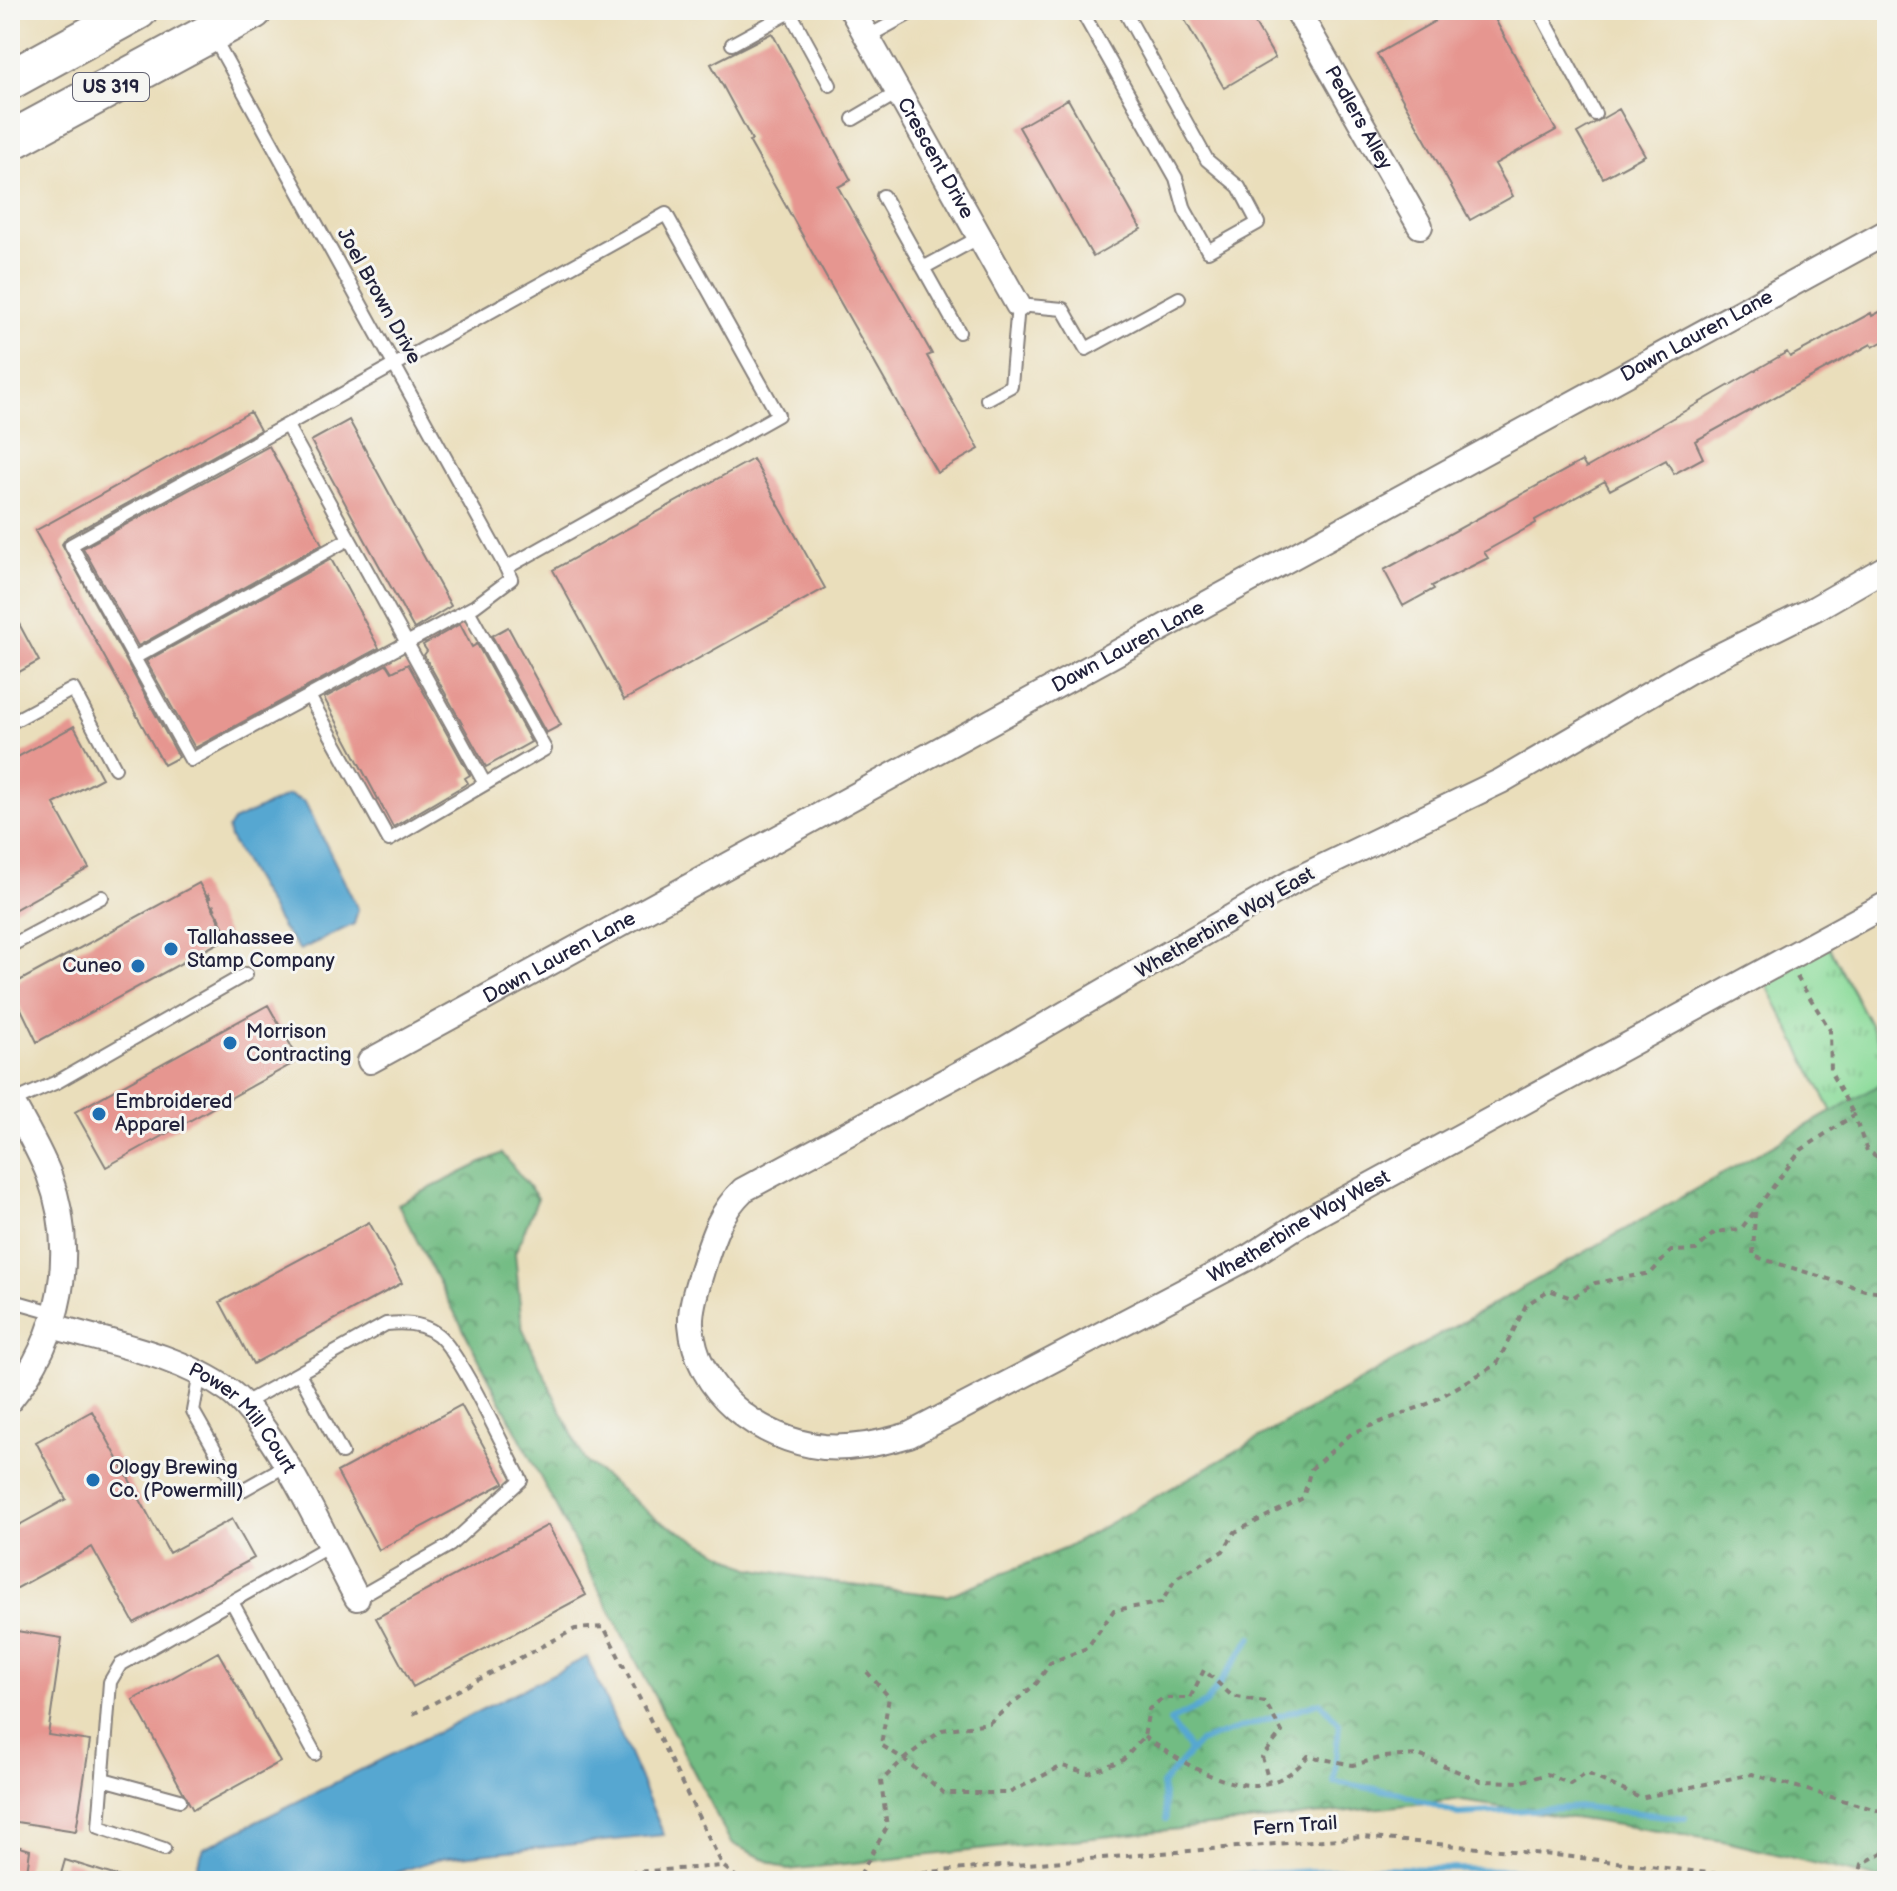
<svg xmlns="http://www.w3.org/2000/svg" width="1897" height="1891" font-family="'Balsamiq Sans',sans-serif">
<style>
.forest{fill:url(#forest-crowns);stroke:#4a6f5f;stroke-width:2}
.park{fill:url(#park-tufts);stroke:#587f6b;stroke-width:2}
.water{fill:#56a7d1;stroke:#3c6486;stroke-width:2}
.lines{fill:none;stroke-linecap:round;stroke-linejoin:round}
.stream{stroke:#56a7d1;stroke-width:6}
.building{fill:#e69690}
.lane-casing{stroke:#86807b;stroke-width:16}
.street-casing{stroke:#86807b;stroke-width:28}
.primary-casing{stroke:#86807b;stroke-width:42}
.path{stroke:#86807b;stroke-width:4;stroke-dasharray:6 6;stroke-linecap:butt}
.lane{stroke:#fff;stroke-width:12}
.street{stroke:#fff;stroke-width:24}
.primary{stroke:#fff;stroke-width:38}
.poi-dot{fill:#1f6fb2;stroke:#f6f6f2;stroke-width:3}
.labels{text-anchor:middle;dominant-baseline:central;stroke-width:6;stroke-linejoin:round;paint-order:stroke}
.shield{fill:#f6f6f2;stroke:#626272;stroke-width:2}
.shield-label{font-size:18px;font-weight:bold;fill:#22223b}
.street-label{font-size:20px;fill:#22223b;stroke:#f6f6f2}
.poi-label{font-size:20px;fill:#22223b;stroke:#f6f6f2;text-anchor:start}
</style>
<defs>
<pattern id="forest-crowns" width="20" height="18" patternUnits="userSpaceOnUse" patternTransform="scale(2)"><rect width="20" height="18" fill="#72bc83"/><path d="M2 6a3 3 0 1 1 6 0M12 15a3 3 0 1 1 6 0" fill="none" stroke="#5d986c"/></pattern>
<pattern id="park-tufts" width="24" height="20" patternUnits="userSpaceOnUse" patternTransform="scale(2)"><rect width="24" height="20" fill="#8ddc9b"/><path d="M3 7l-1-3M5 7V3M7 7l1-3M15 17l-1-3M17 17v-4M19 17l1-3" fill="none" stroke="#79bc86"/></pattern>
</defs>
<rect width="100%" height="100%" fill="#f6f6f2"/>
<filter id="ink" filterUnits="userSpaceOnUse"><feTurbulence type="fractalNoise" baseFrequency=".0125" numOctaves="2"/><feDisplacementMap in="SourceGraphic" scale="16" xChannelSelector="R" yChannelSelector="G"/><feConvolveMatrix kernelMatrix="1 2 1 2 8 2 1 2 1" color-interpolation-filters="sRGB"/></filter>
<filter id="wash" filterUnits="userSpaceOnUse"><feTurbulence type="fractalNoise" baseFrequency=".006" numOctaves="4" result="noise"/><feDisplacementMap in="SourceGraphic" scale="32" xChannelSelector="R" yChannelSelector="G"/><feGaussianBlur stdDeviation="1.8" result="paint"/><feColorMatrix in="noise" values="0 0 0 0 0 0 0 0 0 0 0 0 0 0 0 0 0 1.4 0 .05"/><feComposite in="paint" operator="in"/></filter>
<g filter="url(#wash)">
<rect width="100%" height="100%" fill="#eadebb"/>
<path class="forest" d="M1887,1080V1881L1723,1841L1455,1800L787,1870L731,1843L398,1204L502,1153L538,1198L515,1253L522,1327L584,1460L658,1520L750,1568L842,1584L947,1596L1066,1548Z"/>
<path class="park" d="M1825,939L1887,1057V1080L1832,1112L1761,974Z"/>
<path class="water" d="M289,795L305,802L358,909L354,924L300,950L282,928L230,838L228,829L233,821Z
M587,1657L664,1835L441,1858L370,1881H191L204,1848Z"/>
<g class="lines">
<path class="stream" d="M1191,1752L1170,1721L1206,1703L1252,1637
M1166,1819L1162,1784L1199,1742L1320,1702L1339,1723L1334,1782L1400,1793L1458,1814L1583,1807L1685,1818
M1112,1881L1378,1868L1515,1870L1604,1881"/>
</g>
<g id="blocks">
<path class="building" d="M1179,10H1247L1275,58L1224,88Z
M1429,10H1490L1556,130L1495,164L1513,196L1470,220L1377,54L1435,21Z
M772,33L851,180L838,187L932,354L927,356L979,449L937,473L749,141L752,140L711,64Z
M1068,99L1141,229L1093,257L1019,127Z
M1619,109L1645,155L1603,178L1577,133Z
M1887,308V339L1873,347L1871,344L1695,441L1703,458L1674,474L1666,460L1610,490L1605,481L1535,520L1536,523L1484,552L1488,558L1432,586L1434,589L1403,606L1384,570L1582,461L1586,468L1787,352L1790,357L1871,313L1872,316Z
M250,412L260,430L67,537L62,544L179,757L164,765L35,531Z
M349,420L451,606L414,629L311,441Z
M269,446L322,544L138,646L83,548Z
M753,459L825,588L624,700L553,570Z
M331,559L379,648L195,748L146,661Z
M10,607L39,661L10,677Z
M460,624L472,647L477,644L531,742L486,767L424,655L427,651L423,645Z
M508,627L561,725L546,733L492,636Z
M387,664L392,672L408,664L470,775L465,778L468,783L393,827L324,698Z
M74,726L102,778L54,804L89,868L10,912V761Z
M199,883L229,937L37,1042L10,986Z
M268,1005L299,1060L106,1167L75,1112Z
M369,1222L402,1283L253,1364L220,1302Z
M461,1405L504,1483L379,1550L337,1472Z
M92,1411L169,1553L232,1519L254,1558L134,1623L92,1547L10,1592V1530L66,1499L36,1442Z
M548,1525L586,1595L413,1687L376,1618Z
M10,1630L62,1638L48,1735L90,1741L76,1831L10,1821Z
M218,1652L280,1762L193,1810L133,1700Z
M10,1844L30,1850L27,1872L10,1869Z
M65,1860L120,1877L119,1881H59Z"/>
</g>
</g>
<g filter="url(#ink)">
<use href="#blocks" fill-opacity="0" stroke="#86807b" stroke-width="2"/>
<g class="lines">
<defs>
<path id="lane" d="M1081,10L1176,178L1185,210L1208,251L1258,223L1239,187L1207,160L1124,10
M1539,10L1595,114
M790,12L830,85
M213,36L506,568L511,579L475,606L191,760L71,545C270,435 468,324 666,214L778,415L506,568
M867,37L916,10
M732,44L794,10
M853,119L899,92
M883,196L959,332
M923,268L980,237
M987,399L1011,386L1018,305L1063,309L1086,349L1179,298
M287,426L485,784
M134,658L349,539
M309,696L389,840L545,749L468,610
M10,723L73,689L115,768
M10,946L102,897
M12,1102L57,1082L246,974
M10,1300L56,1313
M200,1373L193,1411L239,1492L285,1466
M299,1373L342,1453
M243,1404L386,1324C403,1322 424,1323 438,1335C461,1354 504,1449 521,1480L450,1545L357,1598
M232,1602L315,1754
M103,1779L180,1800
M164,1849L99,1827L110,1682L120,1665L329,1546"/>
<g id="street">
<path id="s1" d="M852,10L1018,305"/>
<path id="s2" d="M1297,10L1420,226"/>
<path id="s3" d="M1887,567L1816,608L1691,670L1501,781L1295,880L1003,1050L743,1190C719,1213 712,1239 702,1270C697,1287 690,1307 691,1324C696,1392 760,1440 824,1447C854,1449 881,1443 909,1435L1249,1257L1303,1222L1887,904"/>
<path id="s4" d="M370,1061L1887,232"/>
<path d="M10,1099C24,1124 39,1149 49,1175C78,1253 61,1337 10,1400"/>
<path id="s5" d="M52,1326C111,1343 179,1355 229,1391C276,1426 327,1543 357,1598"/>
</g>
<path id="primary" d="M10,80L138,10
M10,141L253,10"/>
</defs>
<use href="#lane" class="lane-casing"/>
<use href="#street" class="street-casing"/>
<use href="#primary" class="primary-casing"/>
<path class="path" d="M207,894L220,921
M1797,977L1830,1030L1831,1073L1854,1115
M1755,1212L1753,1256L1865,1290L1887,1292
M867,1672L889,1697L881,1745L904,1759L942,1730L989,1723L1037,1683L1050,1663L1087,1648L1114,1610L1161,1603L1176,1578L1223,1551L1235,1532L1303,1498L1311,1469L1352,1433L1430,1403L1497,1364L1526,1305L1549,1290L1572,1298L1595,1283L1651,1273L1671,1251L1696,1250L1715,1232L1741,1229L1801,1150L1854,1115L1867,1151L1887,1162
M413,1714L575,1629L604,1627L723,1866
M1144,1737C1193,1769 1260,1816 1308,1756L1353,1765L1384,1757L1419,1755L1480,1781L1520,1782L1547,1774L1570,1784L1586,1773L1640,1798L1752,1774L1887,1813
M860,1875L887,1827L881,1781L904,1759L944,1793H1009L1062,1766L1089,1773L1123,1760L1144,1737L1149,1709L1163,1698H1190L1204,1670L1232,1696L1265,1702L1282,1732L1262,1757L1269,1782
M497,1881L723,1866L741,1881
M815,1881L1362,1837L1564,1856L1777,1881
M1858,1881L1862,1864L1887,1850"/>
<use href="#lane" class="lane"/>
<use href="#street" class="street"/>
<use href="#primary" class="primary"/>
</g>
</g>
<g class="poi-dot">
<circle cx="171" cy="949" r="8"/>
<circle cx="138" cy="966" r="8"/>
<circle cx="230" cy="1043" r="8"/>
<circle cx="99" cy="1114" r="8"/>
<circle cx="93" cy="1480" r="8"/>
</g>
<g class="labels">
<rect class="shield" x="73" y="73" width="76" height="28" rx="6"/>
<g class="shield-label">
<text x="111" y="87">US 319</text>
</g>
<g class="street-label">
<text stroke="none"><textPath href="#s2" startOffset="124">Pedlers Alley</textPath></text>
<text stroke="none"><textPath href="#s1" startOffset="170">Crescent Drive</textPath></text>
<text transform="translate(379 296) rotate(61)">Joel Brown Drive</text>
<text stroke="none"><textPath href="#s4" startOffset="1512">Dawn Lauren Lane</textPath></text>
<text stroke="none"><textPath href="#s4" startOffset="864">Dawn Lauren Lane</textPath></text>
<text transform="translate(1225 923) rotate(-30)">Whetherbine Way East</text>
<text stroke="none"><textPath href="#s4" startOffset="216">Dawn Lauren Lane</textPath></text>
<text stroke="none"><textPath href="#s3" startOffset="2174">Whetherbine Way West</textPath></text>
<text stroke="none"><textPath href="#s5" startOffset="218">Power Mill Court</textPath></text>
<text transform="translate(1295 1826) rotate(-4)">Fern Trail</text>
</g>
<g class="poi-label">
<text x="187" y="938">Tallahassee<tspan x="187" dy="23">Stamp Company</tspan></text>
<text x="122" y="966" text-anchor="end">Cuneo</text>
<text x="246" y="1032">Morrison<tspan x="246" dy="23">Contracting</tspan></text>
<text x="115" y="1102">Embroidered<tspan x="115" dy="23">Apparel</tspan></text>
<text x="109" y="1468">Ology Brewing<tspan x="109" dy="23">Co. (Powermill)</tspan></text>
</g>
</g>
<rect width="1897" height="1891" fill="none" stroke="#f6f6f2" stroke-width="40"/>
</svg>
